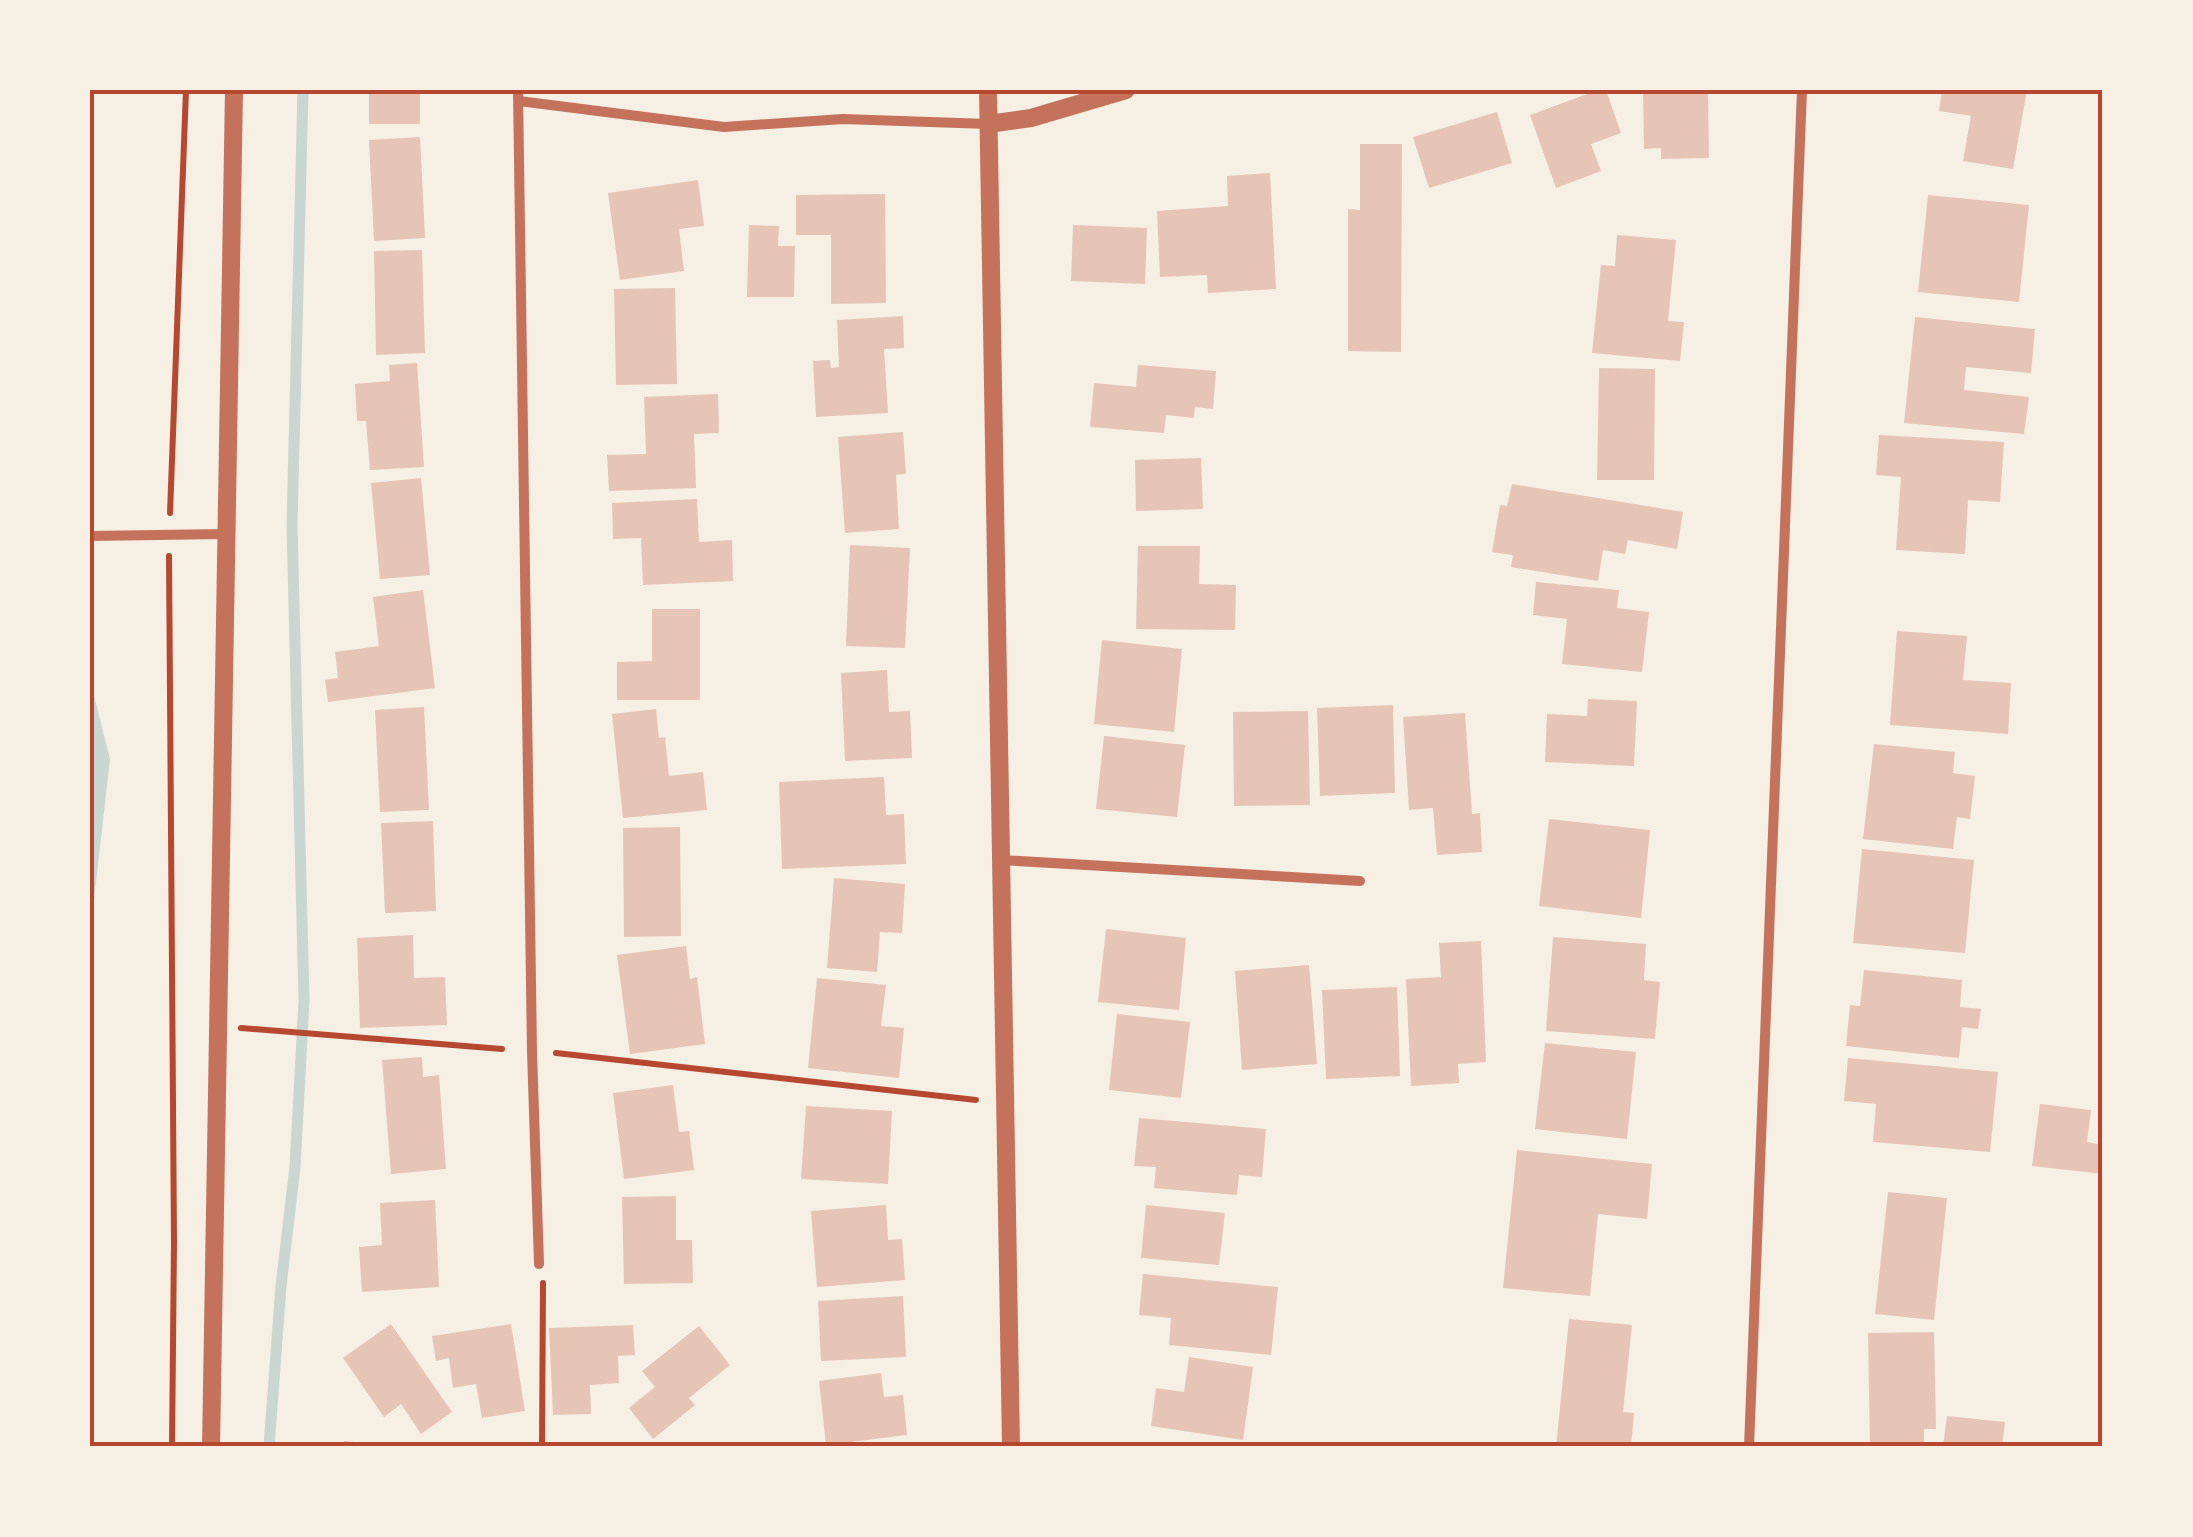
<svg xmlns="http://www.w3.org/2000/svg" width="2193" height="1537" font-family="'Zilla Slab',serif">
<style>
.water{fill:#c9d6d2}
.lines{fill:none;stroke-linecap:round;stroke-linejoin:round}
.stream{stroke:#c9d6d2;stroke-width:11}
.building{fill:#e6c5b7}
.path{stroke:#b5482f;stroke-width:6}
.minor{stroke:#c5725c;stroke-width:10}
.tertiary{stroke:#c5725c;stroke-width:18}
.neatline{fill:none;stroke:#b5482f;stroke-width:4}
</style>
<rect width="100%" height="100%" fill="#f6efe4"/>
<path class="water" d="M90,680L110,759L90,935Z"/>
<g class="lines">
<path class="stream" d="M269,1447L281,1286L295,1167L304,1000L292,525L303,90"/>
</g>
<path class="building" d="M369,90H420V124H369Z
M1598,90H1606L1621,133L1591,144L1601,171L1556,188L1530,115Z
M1643,90H1708L1709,158L1661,159V148L1644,149Z
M1942,90H2027L2013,169L1963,161L1971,116L1939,111Z
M1497,112L1512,163L1429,188L1413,137Z
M420,137L425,238L374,241L369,140Z
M1360,144H1402L1401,352L1348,351V209L1360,210Z
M1270,173L1276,289L1208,293L1207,275L1160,277L1157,211L1228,206L1227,176Z
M698,180L704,226L679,229L684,271L620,280L608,193Z
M885,194L886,303L831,304V235H796V195Z
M1928,195L2029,205L2019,302L1918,292Z
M749,225L779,226L778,246H795L794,297H747Z
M1073,225L1147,228L1145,284L1071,281Z
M1617,235L1676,240L1668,321L1684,322L1680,361L1592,353L1601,265L1615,266Z
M422,250L425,353L376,355L374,251Z
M675,288L677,384L616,385L614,289Z
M903,316L904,348L884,349L888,413L816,417L813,361L830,360L831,368L839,367L837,320Z
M1915,317L2035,329L2031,373L1966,367L1964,390L2029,397L2024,434L1904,423Z
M417,363L424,467L370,470L366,421H357L355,384L390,381L389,365Z
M1138,365L1216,371L1213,409L1195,407L1194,418L1166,415L1164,433L1090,427L1094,383L1136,387Z
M1599,368L1655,369L1654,480H1597Z
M718,394L719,433L694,434L696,488L609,491L607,455L646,454L644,397Z
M903,432L906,474L896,475L899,529L845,533L838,437Z
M1879,435L2004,442L2000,502L1968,500L1965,554L1896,550L1901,477L1876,475Z
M1201,458L1203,509L1136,511L1135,460Z
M421,478L430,575L380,579L371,483Z
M1512,484L1683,512L1677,549L1628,540L1625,554L1603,550L1598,581L1511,567L1513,555L1492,552L1500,505L1507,506Z
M697,499L699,542L732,540L733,581L643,585L641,538L613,539L612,503Z
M850,545L910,548L905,648L846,646Z
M1138,546H1200L1199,584L1236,585L1235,630L1136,629Z
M1536,582L1619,590L1617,608L1649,612L1642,672L1562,664L1567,619L1533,615Z
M423,590L435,688L328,702L325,680L338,678L335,652L379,646L373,597Z
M652,609H700V700H617V662L652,661Z
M1897,631L1967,636L1963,680L2011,683L2008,734L1890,725Z
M1102,640L1182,649L1174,732L1094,724Z
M887,670L889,712L910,711L912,758L845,761L841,673Z
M1588,699L1637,701L1634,766L1545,762L1547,714L1587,716Z
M1393,705L1395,793L1320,796L1317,708Z
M424,707L429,810L380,812L375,710Z
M656,709L659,738L665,737L669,776L703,772L707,810L623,818L612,714Z
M1308,711L1310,805L1234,806L1233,712Z
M1465,713L1472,814L1480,813L1482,852L1437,855L1433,808L1409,810L1403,717Z
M1104,736L1185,745L1177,817L1096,809Z
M1874,744L1955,752L1953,773L1975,776L1970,819L1957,817L1953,849L1863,839Z
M884,777L886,815L904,814L906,864L782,869L779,782Z
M1549,819L1650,830L1641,918L1539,906Z
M433,821L436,911L385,913L381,823Z
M680,827L681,936L624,937L623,828Z
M1862,849L1974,860L1965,953L1853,943Z
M834,878L905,884L902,933L880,932L877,972L827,968Z
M1106,929L1186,938L1179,1010L1098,1002Z
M413,935L414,978L445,977L447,1025L360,1028L357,938Z
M1553,937L1646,944L1644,980L1660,982L1655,1039L1546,1031Z
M1481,941L1486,1062L1458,1064L1459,1083L1411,1086L1406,979L1441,977L1439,943Z
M686,946L690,979L697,977L705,1044L630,1054L617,955Z
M1309,965L1317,1064L1242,1070L1235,971Z
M1864,970L1962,980L1960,1007L1981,1009L1978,1029L1962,1027L1959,1058L1846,1046L1850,1005L1860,1006Z
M817,978L886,985L881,1026L904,1028L899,1078L808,1068Z
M1397,987L1400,1076L1326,1079L1322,990Z
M1117,1014L1190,1022L1181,1098L1109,1090Z
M1545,1043L1636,1052L1627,1139L1535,1129Z
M422,1057L423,1077L439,1075L446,1169L391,1174L382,1060Z
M1848,1058L1998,1072L1990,1152L1873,1142L1876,1104L1844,1101Z
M673,1085L679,1132L689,1131L694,1170L624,1179L613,1093Z
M2040,1104L2091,1110L2087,1142L2103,1145V1174L2032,1166Z
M806,1106L892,1111L888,1184L801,1179Z
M1139,1118L1266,1129L1262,1177L1239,1175L1237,1195L1154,1188L1156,1167L1134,1166Z
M1517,1150L1652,1164L1647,1219L1598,1214L1590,1296L1503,1288Z
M1888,1192L1947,1198L1934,1320L1875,1314Z
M676,1196V1240H692L693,1283L624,1284L622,1197Z
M435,1200L439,1287L362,1292L359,1247L382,1245L380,1203Z
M886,1205L888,1240L902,1239L905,1280L817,1287L811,1211Z
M1146,1205L1225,1213L1219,1265L1141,1258Z
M1143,1274L1278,1287L1271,1355L1169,1345L1171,1318L1139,1315Z
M903,1296L906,1357L821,1361L818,1301Z
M1569,1319L1632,1325L1623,1412L1634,1413L1631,1447H1556Z
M391,1324L452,1412L421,1434L401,1404L384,1417L343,1358Z
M511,1324L525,1411L482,1418L476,1384L453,1388L449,1358L436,1361L432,1336Z
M633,1325L635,1355L618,1356L619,1383L590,1385L591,1414L553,1415L549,1328Z
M699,1326L730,1365L689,1398L695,1405L653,1439L629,1408L655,1387L642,1371Z
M1934,1332L1936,1429H1924V1447H1870L1868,1333Z
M1189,1357L1253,1367L1243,1440L1151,1426L1156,1388L1184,1392Z
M881,1373L884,1397L903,1395L907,1435L826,1445L819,1381Z
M1947,1416L2005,1422L2002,1447H1943Z
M344,1441L376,1444L375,1447H344Z"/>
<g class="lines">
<path class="path" d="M170,513L186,90
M169,556L174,1242L172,1447
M241,1028L502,1049
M556,1053L976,1100
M542,1447L543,1283"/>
<path class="minor" d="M518,90L532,1052L539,1264
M519,101L724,127L843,119L988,124
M90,536L224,534
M1001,860L1360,881
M1749,1447L1802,90"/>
<path class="tertiary" d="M988,90L1011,1447
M988,124L1031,118L1126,90
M211,1447L234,90"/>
</g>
<rect width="2193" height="1537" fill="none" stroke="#f6efe4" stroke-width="185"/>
<rect x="92" y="92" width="2008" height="1352" class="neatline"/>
</svg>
